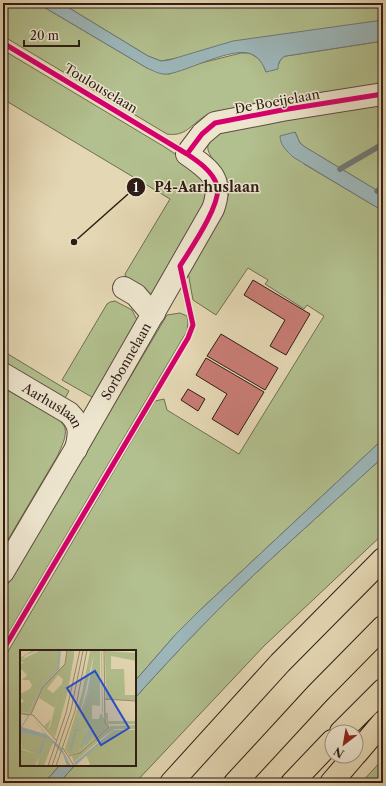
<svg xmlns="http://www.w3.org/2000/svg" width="386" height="786" font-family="'Libre Caslon Text',serif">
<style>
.green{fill:#b2bf8e;stroke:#706e52}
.water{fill:#9cb6b9;stroke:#707978}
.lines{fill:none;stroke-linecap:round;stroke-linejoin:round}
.stream{stroke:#707978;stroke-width:5.5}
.building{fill:#c97d76;stroke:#2e1d16}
.minor-casing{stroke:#5c4c3d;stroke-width:24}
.highway-casing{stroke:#2e1d16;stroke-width:24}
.minor{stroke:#ede5ce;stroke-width:22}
.highway{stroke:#e4d7b3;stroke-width:22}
.cycleway-casing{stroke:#ede5ce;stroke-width:8}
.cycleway{stroke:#d6006c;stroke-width:5}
.labels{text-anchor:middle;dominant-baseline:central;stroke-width:3;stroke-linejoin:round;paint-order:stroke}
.street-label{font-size:13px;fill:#2e1d16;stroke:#ede5ce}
.inset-river{fill:none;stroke:#9cb6b9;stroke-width:2}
.inset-road{fill:none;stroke:#9b8d74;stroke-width:1}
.view{fill:#1d4ed8;fill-opacity:0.15;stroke:#1d4ed8;stroke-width:2}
.inset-edge{fill:none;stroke:#2e1d16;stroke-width:2}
.leader{fill:none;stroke:#2e1d16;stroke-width:1.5}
.callout-dot{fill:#2e1d16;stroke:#ede5ce;stroke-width:1.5}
.mark-label{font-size:12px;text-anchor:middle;font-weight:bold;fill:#fff}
.callout-label{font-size:14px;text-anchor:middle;font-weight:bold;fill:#2e1d16;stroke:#ede5ce;stroke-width:3;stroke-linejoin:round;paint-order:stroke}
</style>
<rect width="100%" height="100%" fill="#e4d7b3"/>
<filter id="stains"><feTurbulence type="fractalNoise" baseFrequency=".005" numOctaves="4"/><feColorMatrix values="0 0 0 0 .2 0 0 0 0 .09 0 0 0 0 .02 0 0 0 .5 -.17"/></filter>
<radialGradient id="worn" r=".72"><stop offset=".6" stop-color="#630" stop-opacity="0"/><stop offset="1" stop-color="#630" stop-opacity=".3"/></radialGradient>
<path class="green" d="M3,3H37L147,68L169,74L197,64L241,53H250L259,59L263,64L266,72L278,65L282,57L286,56L383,41V87L279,103L205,116C191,125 185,137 167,134L3,36Z
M61,3H383V20L161,61L148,56Z
M3,50L163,146L197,168L211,194L152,297L127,284L125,274L170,199L3,99Z
M383,100V194L305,147L300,143L295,132L304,164L383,211V439L198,612L175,635L135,681V651H21V765H60L44,783H3V660L155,401L164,399L167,410L239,454L324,316L307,305L304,309L265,284L268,280L248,268L216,315L193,300L188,272L225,202C227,199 228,196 229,193C233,172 201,157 209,142C211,139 216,136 218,133Z
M115,301L132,310L138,322L98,392L92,397L62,380L107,304L110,302Z
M180,313L187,316L188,322L187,331L3,642V592L167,315Z
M3,351L69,391L64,400L3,363Z
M3,385C15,393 62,416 65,428C67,437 61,447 58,455L3,548Z
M383,457V534L264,646L135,783H59L75,765H135V698C178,650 223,603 271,559C308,525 346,491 383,457Z
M383,759V783H361Z"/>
<path class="water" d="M37,3H61L148,56L161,61L169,60L233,41L383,20V41L286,56C280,58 278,63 278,69L266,72C263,64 259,57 251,54C233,46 188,71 168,74C160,75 154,71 147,68Z
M295,132L300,143L305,147L383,194V211L293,157C287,151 280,145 280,136Z
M383,439V457C346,491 308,525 271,559C223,603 178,650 135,698V681L175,635L198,612Z
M60,765H75L59,783H44Z"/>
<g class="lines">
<path class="stream" d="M340,169L383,144
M377,191L383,187"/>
</g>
<path class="building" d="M253,280L310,314L286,355L270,346L285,320L244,295Z
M221,334L278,368L265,390L207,356Z
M206,358L264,392L238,435L212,419L227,394L196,375Z
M188,389L205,399L198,411L181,400Z"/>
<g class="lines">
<defs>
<g id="minor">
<path d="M124,288L136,295L147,308L154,313"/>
<path id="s1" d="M3,374L69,413C81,425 80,433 76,449"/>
<path id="s2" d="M3,572L75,450L213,209C224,179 210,170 187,154L202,134L215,123L282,110L383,94"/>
</g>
<path id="highway" d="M341,732L383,690
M356,754L383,722
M171,783L280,663L383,559
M235,783L317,694L383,627
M292,783L332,741
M331,783L354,756"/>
</defs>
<use href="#minor" class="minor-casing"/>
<use href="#highway" class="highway-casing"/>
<use href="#minor" class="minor"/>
<use href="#highway" class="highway"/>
<defs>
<path id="cycleway" d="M3,43L187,154C199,162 212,171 217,185C223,202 190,250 180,266L193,325L188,338L3,650
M187,154L202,134L215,123L282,110L383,94"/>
</defs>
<use href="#cycleway" class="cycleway-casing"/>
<use href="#cycleway" class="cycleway"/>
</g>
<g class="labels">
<g class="street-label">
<text transform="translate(101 88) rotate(31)">Toulouselaan</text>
<text transform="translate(277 101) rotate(-10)">De Boeijelaan</text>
<text stroke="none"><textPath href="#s2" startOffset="244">Sorbonnelaan</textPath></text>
<text stroke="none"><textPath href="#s1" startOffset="59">Aarhuslaan</textPath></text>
</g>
</g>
<g transform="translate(20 650)">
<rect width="116" height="116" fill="#e4d7b3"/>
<path d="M13,0H18L6,5L1,10L19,1L40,0L37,19L22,34L9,63L0,62V54L4,51L2,49L0,51V44L10,39L12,35L9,30H2L7,25L0,18V13L1,14L4,12H1L0,8ZM47,0L54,1V6L47,45L35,87L24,76L31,69L28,79L30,77L39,41L35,58L19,48L25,34L11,63H10L23,35L45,14ZM38,25L43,29L42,34L33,43L27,39ZM70,1H80V56L72,55V69H79L80,64H82L88,77L58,103L49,105L45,99L62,43ZM74,4L69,40L57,79L83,80L57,81L51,102ZM82,1L83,62L82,63L81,2ZM85,1L116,3V11L91,6V19H104L105,45H116V50H86ZM85,63H88V71H116V74H87ZM116,75V79H95L87,84L54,112L55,116L52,106L57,104L91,76ZM95,80H116V116H68L70,114L66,105ZM0,82L26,88L19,104L21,105L26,88L33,92L24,116H17L19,107L15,116H0V99L19,105L0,98V96L2,98Z" fill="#b2bf8e" fill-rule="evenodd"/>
<path d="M39,0H41L39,19L23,35L8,68L2,77L25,84L13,67L26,84L41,97L51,116H47L43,104L30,90L26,88L21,105L18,103L25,88L0,82V78L8,66L0,64H9L22,34L37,19ZM75,3L69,39L57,79L83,80L57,81L51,103L50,96L67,43ZM116,79L95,80L55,116L53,107L55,112L94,80Z" fill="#9cb6b9"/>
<path class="inset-river" d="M66,94L73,80M61,97L70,80"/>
<path class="inset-road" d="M84,49L116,51M0,63L13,65L37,91M11,64L23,37L45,14L47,0M43,98L54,116M49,106L60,103L89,77L85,72L84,0M28,116L46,63L60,0M32,116L51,60L63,1M36,116L55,61L67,0"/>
<path class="view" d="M75,21L109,78L81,95L47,38Z"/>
<rect width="116" height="116" class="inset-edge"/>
</g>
<path class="leader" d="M74 242L136 187"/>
<g class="callout-dot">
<circle cx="74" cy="242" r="4"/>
<circle cx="136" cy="187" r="10"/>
</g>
<g class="mark-label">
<text x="136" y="192">1</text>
</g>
<g class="callout-label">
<text x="207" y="192">P4-Aarhuslaan</text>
</g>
<rect width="386" height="786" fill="none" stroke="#e4d7b3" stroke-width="16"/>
<rect x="4" y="4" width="378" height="778" fill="none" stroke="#2e1d16" stroke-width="2"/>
<rect x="8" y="8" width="370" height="770" fill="none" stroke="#2e1d16"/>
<g transform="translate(344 744) rotate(211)"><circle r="19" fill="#ede5ce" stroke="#a19584"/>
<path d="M0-3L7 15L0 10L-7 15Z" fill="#8f2418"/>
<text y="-6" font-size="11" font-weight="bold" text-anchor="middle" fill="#2e1d16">N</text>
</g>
<path d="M24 40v6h55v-6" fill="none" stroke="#2e1d16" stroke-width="2"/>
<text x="30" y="40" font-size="12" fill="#2e1d16" stroke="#ede5ce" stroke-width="3" paint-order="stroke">20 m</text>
<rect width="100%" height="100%" filter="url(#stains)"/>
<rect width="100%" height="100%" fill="url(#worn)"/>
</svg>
